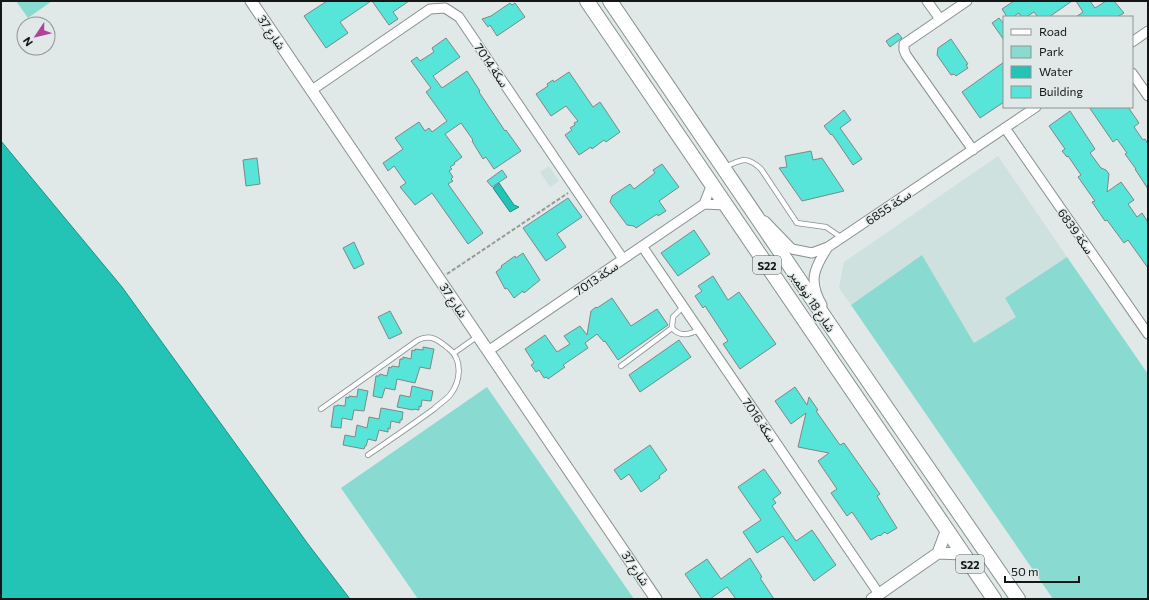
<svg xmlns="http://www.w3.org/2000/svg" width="1149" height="600" font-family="Commissioner,'Noto Sans Arabic',sans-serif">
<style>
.built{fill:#cee1de}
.green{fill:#89dad0}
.water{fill:#23c3b6;stroke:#1e8f86}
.building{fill:#56e5d8;stroke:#7f8786}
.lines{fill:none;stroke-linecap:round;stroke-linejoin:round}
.service-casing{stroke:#899190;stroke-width:6}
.minor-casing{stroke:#899190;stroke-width:11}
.tertiary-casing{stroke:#899190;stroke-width:13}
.primary-casing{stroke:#899190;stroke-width:16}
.path{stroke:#939a98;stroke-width:2;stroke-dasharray:4 2;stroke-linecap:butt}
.service{stroke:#fff;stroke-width:4.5}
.minor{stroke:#fff;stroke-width:9}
.tertiary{stroke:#fff;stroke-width:11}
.primary{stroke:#fff;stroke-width:14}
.labels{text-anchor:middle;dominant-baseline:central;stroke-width:3;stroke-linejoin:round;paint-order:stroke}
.shield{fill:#e0e9e7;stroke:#515655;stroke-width:1}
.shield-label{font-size:11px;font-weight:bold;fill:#141716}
.street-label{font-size:12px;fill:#141716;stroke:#e0e9e7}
</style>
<rect width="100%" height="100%" fill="#e0e9e7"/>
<path class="built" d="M998,156L1067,257L1005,298L1016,317L974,343L922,255L851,305L839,288L844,262Z
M549,166L559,181L550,187L540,172Z"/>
<path class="green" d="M16,1H52L28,18Z
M922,255L974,343L1016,317L1005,298L1067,257L1148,374V599H1053L851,305Z
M487,387L634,599H418L341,488Z"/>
<path class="water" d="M1,141L122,287L308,544L350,599H1Z
M499,183L514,205L519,207L510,212L493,188Z"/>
<path class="building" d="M327,1H371L340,22L348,33L326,48L304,16Z
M372,1H409L393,12L398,19L389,25Z
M1014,1H1072L1049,17H1038L1034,12L1026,17H1021L1019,13L1013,17H1007L1002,9Z
M1076,1H1090L1095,8L1106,1H1114L1124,13L1117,17H1076L1083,12Z
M510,3L512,5L515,3L525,17L497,36L490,25L488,27L482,19L491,16Z
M999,18L1004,24V40L992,23Z
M898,33L902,38L890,47L886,41Z
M446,38L460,57L433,76L442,88L467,71L480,91L479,92L505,131L506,130L521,151L494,169L486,157L483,159L472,141L473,140L461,123L445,134L462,157L454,163L455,164L450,167L452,169L449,171L453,177L451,179L453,181L448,184L483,233L468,244L432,193L415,205L400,187L406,183L394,166L388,171L383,163L403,149L395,138L419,122L425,131L429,128L432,132L447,121L426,92L431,88L411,61L417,57L420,61L434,52L432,48Z
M951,39L968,64L966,65L968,68L956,76L954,74L951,75L937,55L938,48Z
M1004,62V102L980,118L962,92Z
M569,72L593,107L600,102L620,132L606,142L604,140L592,149L591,147L579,155L565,135L572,130L570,128L575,125L574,123L578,121L566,106L551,116L536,94L548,86L547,84L553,80L554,82Z
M1089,107H1128L1139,123L1134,127L1143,140L1145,139L1148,144V189L1135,169H1136L1125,154L1127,153L1117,139L1113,142Z
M844,110L851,120L840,128L862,159L853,165L832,134L831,135L824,126Z
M1070,111L1095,149L1090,153L1101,168L1106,170L1109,174L1107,192L1121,182L1134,200L1128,204L1137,217L1142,213L1148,222V268L1128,240L1124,243L1107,220L1105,221L1092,202L1095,201L1078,177L1081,175L1068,156L1067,157L1062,151L1065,149L1049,126Z
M811,151L813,160L822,158L844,191L802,201L779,168L787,167L785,156Z
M257,158L260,184L246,186L243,160Z
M662,164L679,187L659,201L666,211L658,216L657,214L636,228L634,226L627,225L610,202L612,196L630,184L634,189L655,173L653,170Z
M502,170L507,177L492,187L487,181Z
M568,198L582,217L557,234L566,247L546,261L523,228Z
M694,230L710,254L678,276L661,253Z
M354,242L364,264L354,269L343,248Z
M523,253L540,280L524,293L523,291L514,298L507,288L505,289L496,272L502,267L501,266L515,256L516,258Z
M713,276L728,300L739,292L776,344L740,369L723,344L728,341L705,306L703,308L695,296L702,291L698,286Z
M612,298L631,326L657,309L668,325L618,360L605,341L604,342L597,334L585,343L588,348L563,365L565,367L548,379L547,377L544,378L539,370L536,372L531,365L534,363L525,349L545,335L557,352L570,344L564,336L580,326L587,335L591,311L596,307L597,308Z
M390,311L402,333L389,339L378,317Z
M679,340L691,357L640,392L629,375Z
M423,347L434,349L430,369L420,367L415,383L397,379L395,390L385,388L382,398L373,396L376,376H379L380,374L387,376L389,367L391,368L392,366L399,367L400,359H403V357L411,359L412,350L415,351V349L423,350Z
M412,386L433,391L431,401L422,400L421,407L419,406V410L414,409L413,410L397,407L400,395L410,397Z
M795,387L807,405L809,397L818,410L816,411L840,445L844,443L880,494L877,496L897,528L887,534L885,532L880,536L879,535L871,540L852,512L847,516L831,493L837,489L818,461L829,453L798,447L806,413L791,424L775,401Z
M358,389L368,391L364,411L354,410L352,420L342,418L341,428L331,427L334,406H337V405L345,406L346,397L349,398V396L357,397Z
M381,408L403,412L402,420H400V423L391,421L390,429L388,428V432L379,430L376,441L368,439L366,446H365L364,449L343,445L345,435L355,437L357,425L367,428L369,417L379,419Z
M650,445L667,470L659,476L660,478L641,492L629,474L621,480L614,470Z
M764,469L781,493L773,499L776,503L772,506L796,541L812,530L836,565L814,581L783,536L757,553L743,532L761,520L738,487Z
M750,558L762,577L760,578L774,599H736L727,587L710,599H702L685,574L707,559L721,579Z"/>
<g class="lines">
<defs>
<path id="service" d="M725,167C742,160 746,155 761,169L797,223L826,227L842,238
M672,328C680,337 688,335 699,330
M454,353L478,336
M621,366L672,328L673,317L683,307
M321,409L418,340C431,334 438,340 448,348C463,359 461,381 450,395C446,400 439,404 434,409C412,425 390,440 368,455"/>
<path id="minor" d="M927,1L940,19
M967,1L904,44V50L906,55L973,150
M1132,42L1148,31
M1132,73L1148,96
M312,90L430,9L445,8L459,17L623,259
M1005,128L1148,334
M704,204L726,205
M765,221L792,249L812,253L828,247L1036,107
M642,246L879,594
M822,305C808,281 814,268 828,247
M488,351L704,204L712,184"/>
<path id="tertiary" d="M251,1L656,599
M938,553L963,554
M872,599L938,553L947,529"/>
<path id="primary" d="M587,1L994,599
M610,1L851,356L1018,599"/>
</defs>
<use href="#service" class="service-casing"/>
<use href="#minor" class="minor-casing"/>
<use href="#tertiary" class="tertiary-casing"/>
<use href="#primary" class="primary-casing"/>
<path class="path" d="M447,274L568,193"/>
<use href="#service" class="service"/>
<use href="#minor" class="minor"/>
<use href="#tertiary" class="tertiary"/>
<use href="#primary" class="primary"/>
</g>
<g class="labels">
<g class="shield">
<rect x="753" y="256" width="28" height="18" rx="3"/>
<rect x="956" y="555" width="28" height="18" rx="3"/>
</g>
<g class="shield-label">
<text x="767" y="265">S22</text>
<text x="970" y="564">S22</text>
</g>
<g class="street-label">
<text transform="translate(272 32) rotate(56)">شارع 37</text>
<text transform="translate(492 65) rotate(56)">سكة 7014</text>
<text transform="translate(888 207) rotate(-34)">سكة 6855</text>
<text transform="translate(1076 231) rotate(55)">سكة 6839</text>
<text transform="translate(596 278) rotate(-34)">سكة 7013</text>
<text transform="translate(454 300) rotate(56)">شارع 37</text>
<text transform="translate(813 301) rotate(56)">شارع 18 نوفمبر</text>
<text transform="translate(760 420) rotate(56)">سكة 7016</text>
<text transform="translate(636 568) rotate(56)">شارع 37</text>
</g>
</g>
<rect width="1149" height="600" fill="none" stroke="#141716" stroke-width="4"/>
<rect x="1003" y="16" width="130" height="92" fill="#e0e9e7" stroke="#8e9593"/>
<rect x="1011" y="29" width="20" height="6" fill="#ffffff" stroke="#8e9593"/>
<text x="1039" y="36" font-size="12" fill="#141716">Road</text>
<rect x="1011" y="46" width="20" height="12" fill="#89dad0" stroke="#8e9593"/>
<text x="1039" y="56" font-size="12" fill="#141716">Park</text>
<rect x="1011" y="66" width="20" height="12" fill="#23c3b6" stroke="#8e9593"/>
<text x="1039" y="76" font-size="12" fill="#141716">Water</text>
<rect x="1011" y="86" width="20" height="12" fill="#56e5d8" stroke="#8e9593"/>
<text x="1039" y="96" font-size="12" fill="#141716">Building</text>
<g transform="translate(36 36) rotate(235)"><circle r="19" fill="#e0e9e7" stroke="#8e9593"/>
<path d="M0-3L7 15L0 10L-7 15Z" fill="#b2419c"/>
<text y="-6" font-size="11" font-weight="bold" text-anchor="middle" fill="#141716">N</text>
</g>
<path d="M1005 576v6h74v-6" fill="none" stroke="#141716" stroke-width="2"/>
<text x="1011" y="576" font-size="12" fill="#141716" stroke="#e0e9e7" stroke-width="3" paint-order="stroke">50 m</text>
</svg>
